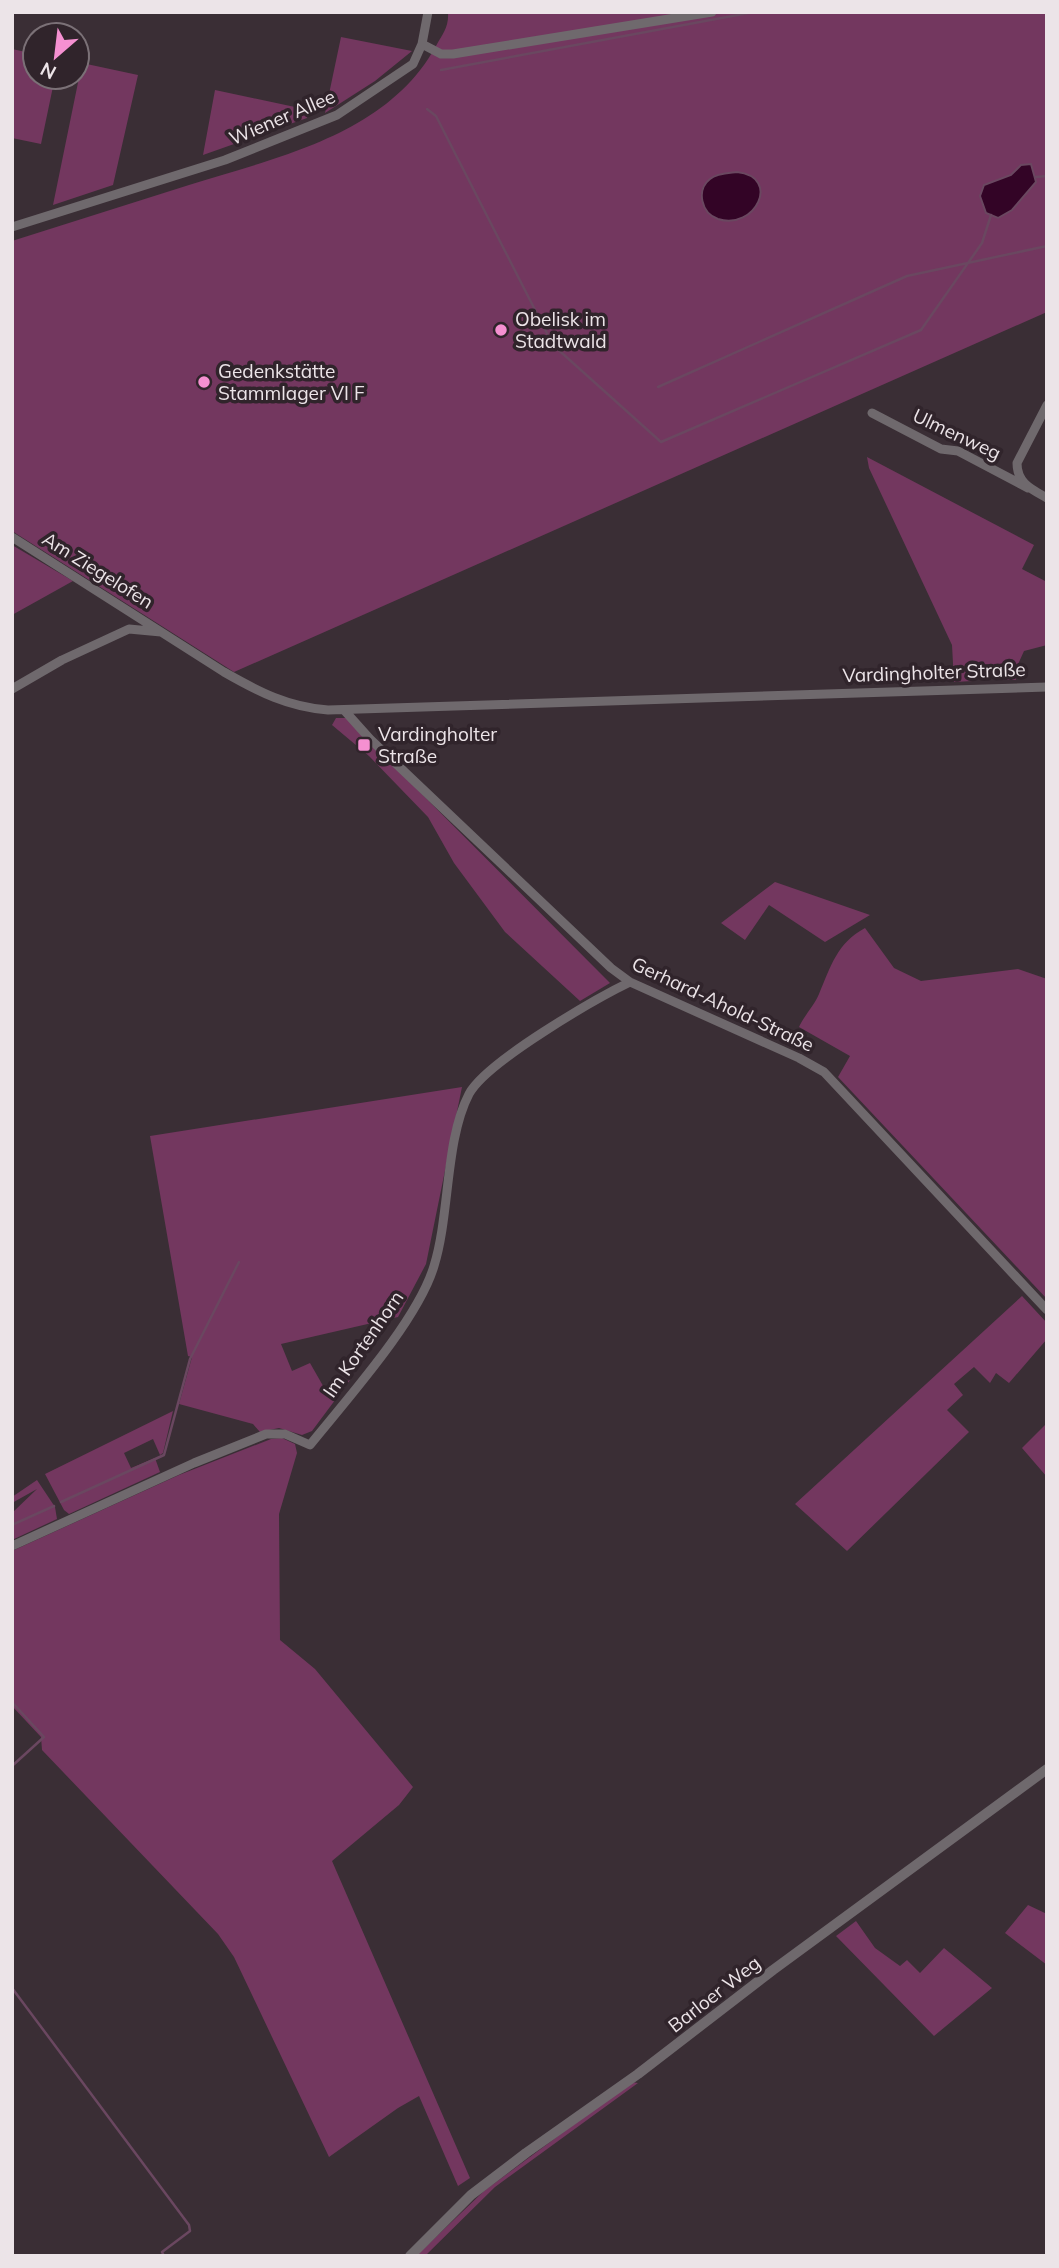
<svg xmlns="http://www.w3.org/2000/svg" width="1059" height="2268" font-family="Mulish,sans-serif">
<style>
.green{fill:#73375f;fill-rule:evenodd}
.water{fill:#330426;stroke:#6a4760;stroke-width:2}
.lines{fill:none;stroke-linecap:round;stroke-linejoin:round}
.stream{stroke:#6a4760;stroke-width:2.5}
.minor{stroke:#6f696d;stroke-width:9}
.tertiary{stroke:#6f696d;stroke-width:10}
.poi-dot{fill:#f590d1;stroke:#30242b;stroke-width:2.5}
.labels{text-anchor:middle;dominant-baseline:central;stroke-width:7;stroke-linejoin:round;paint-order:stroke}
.street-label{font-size:19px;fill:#ece4e8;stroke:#30242b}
.poi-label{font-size:19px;fill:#ece4e8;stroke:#30242b;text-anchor:start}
</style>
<rect width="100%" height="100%" fill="#3a2e35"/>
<path class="green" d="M448,12H1047V312L234,672L12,531V241C71,222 130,204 189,185C278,157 387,135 436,46C443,33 449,27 448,12ZM1011,175L1036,182L1012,210L984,185Z
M341,37L412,51L375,81L325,113Z
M12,49L35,54V77H55L41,144L12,138Z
M82,63L138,75L113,185L53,205Z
M215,90L309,110L307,118L203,155Z
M867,457L1034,545L1022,569L1047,582V645L1024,651L1015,671L1016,680H998V671L973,672V681L954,682L952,645L869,468Z
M12,545L73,581L12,615Z
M336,718H346L610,983L580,1001L505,932L454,863L428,817L369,756L332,725Z
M775,882L870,915L825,942L769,905L745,940L721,923Z
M865,928L894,968L921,981L1018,969L1047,979V1299L838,1077L850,1056L799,1027C804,1016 815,1004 819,994C831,966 837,943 865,928Z
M462,1087L426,1264L398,1317L281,1344L292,1371L310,1363L326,1391L350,1380L312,1431L302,1435L279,1428L260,1432L253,1424L179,1404L192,1357L188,1356L150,1136Z
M1022,1296L1047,1323V1339L1009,1383L996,1373L990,1383L974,1367L954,1384L963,1395L947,1410L969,1432L847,1551L795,1504Z
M173,1411L163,1453L160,1455L153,1439L124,1453L131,1468L155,1458L160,1472L69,1514L64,1510L45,1474Z
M1047,1423V1477L1022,1448Z
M282,1438L295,1444L297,1453L279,1514L280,1640L315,1669L413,1787L399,1805L332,1861L470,2178L458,2186L419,2096L398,2108L329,2157L234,1957L218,1934L42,1750L41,1737L12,1706V1551L179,1475L271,1439Z
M37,1480L55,1507L57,1519L12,1540V1513L37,1489L12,1503V1497Z
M1028,1905L1047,1914V1965L1005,1933Z
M856,1921L875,1948L900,1966L907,1960L920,1973L944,1948L992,1988L934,2036L836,1936Z
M631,2082L638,2083L495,2187L425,2256H416L484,2191Z"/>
<path class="water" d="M1031,164L1036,182L1012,210L998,218L986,213L980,196L984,185L1011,175L1021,165Z
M737,172C782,177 755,231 718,219C701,213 696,190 710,179C717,173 729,173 737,172Z"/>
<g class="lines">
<path class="stream" d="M441,70L754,12
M427,109L436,116L553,345L661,442L921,330L982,243L991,215
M1036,177L1047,176
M658,387L907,276L1047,246
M61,1502L164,1455L190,1359L239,1262
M12,1525L54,1506
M12,1702L44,1737L12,1766
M12,1988L189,2225L190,2231L162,2252L164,2256"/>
<path class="minor" d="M422,44L441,54H453L712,12
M12,227L225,160L337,115L413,64L422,44L428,12
M1047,405L1017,463C1017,483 1031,489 1047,498
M872,413L941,449L958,451L1028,488
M12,537L224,672C259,692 288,707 328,710L1047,687
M12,689L62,660L129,629L161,632
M344,710L370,739L611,968L630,982L799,1058L824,1072L1047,1310
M12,1546L194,1463L266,1434H285L310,1445C347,1399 418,1320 434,1266C450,1215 445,1140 469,1094C486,1062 595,999 630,982"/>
<path class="tertiary" d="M410,2256L471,2195L526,2153L638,2074L773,1970L1047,1769"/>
</g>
<g class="poi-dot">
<circle cx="501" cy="330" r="7"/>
<circle cx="204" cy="382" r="7"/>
<rect x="357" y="738" width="14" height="14" rx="3.5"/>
</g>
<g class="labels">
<g class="street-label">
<text transform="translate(282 117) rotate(-23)">Wiener Allee</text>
<text transform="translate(957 434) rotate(25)">Ulmenweg</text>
<text transform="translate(98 570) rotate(32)">Am Ziegelofen</text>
<text transform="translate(934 672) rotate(-2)">Vardingholter Straße</text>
<text transform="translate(723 1004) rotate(25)">Gerhard-Ahold-Straße</text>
<text transform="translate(363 1344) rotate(-55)">Im Kortenhorn</text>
<text transform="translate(714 1994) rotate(-38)">Barloer Weg</text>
</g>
<g class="poi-label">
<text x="515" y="319">Obelisk im<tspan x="515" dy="22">Stadtwald</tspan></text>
<text x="218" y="371">Gedenkstätte<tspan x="218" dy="22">Stammlager VI F</tspan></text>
<text x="378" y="734">Vardingholter<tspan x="378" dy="22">Straße</tspan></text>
</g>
</g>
<rect width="1059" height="2268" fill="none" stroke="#ece4e8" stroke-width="28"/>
<g transform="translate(56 56) rotate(208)"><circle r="33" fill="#30242b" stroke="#7b7177" stroke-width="2"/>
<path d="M0-5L12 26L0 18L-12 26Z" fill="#f590d1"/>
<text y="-10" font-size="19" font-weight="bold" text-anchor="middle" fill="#ece4e8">N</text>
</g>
</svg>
